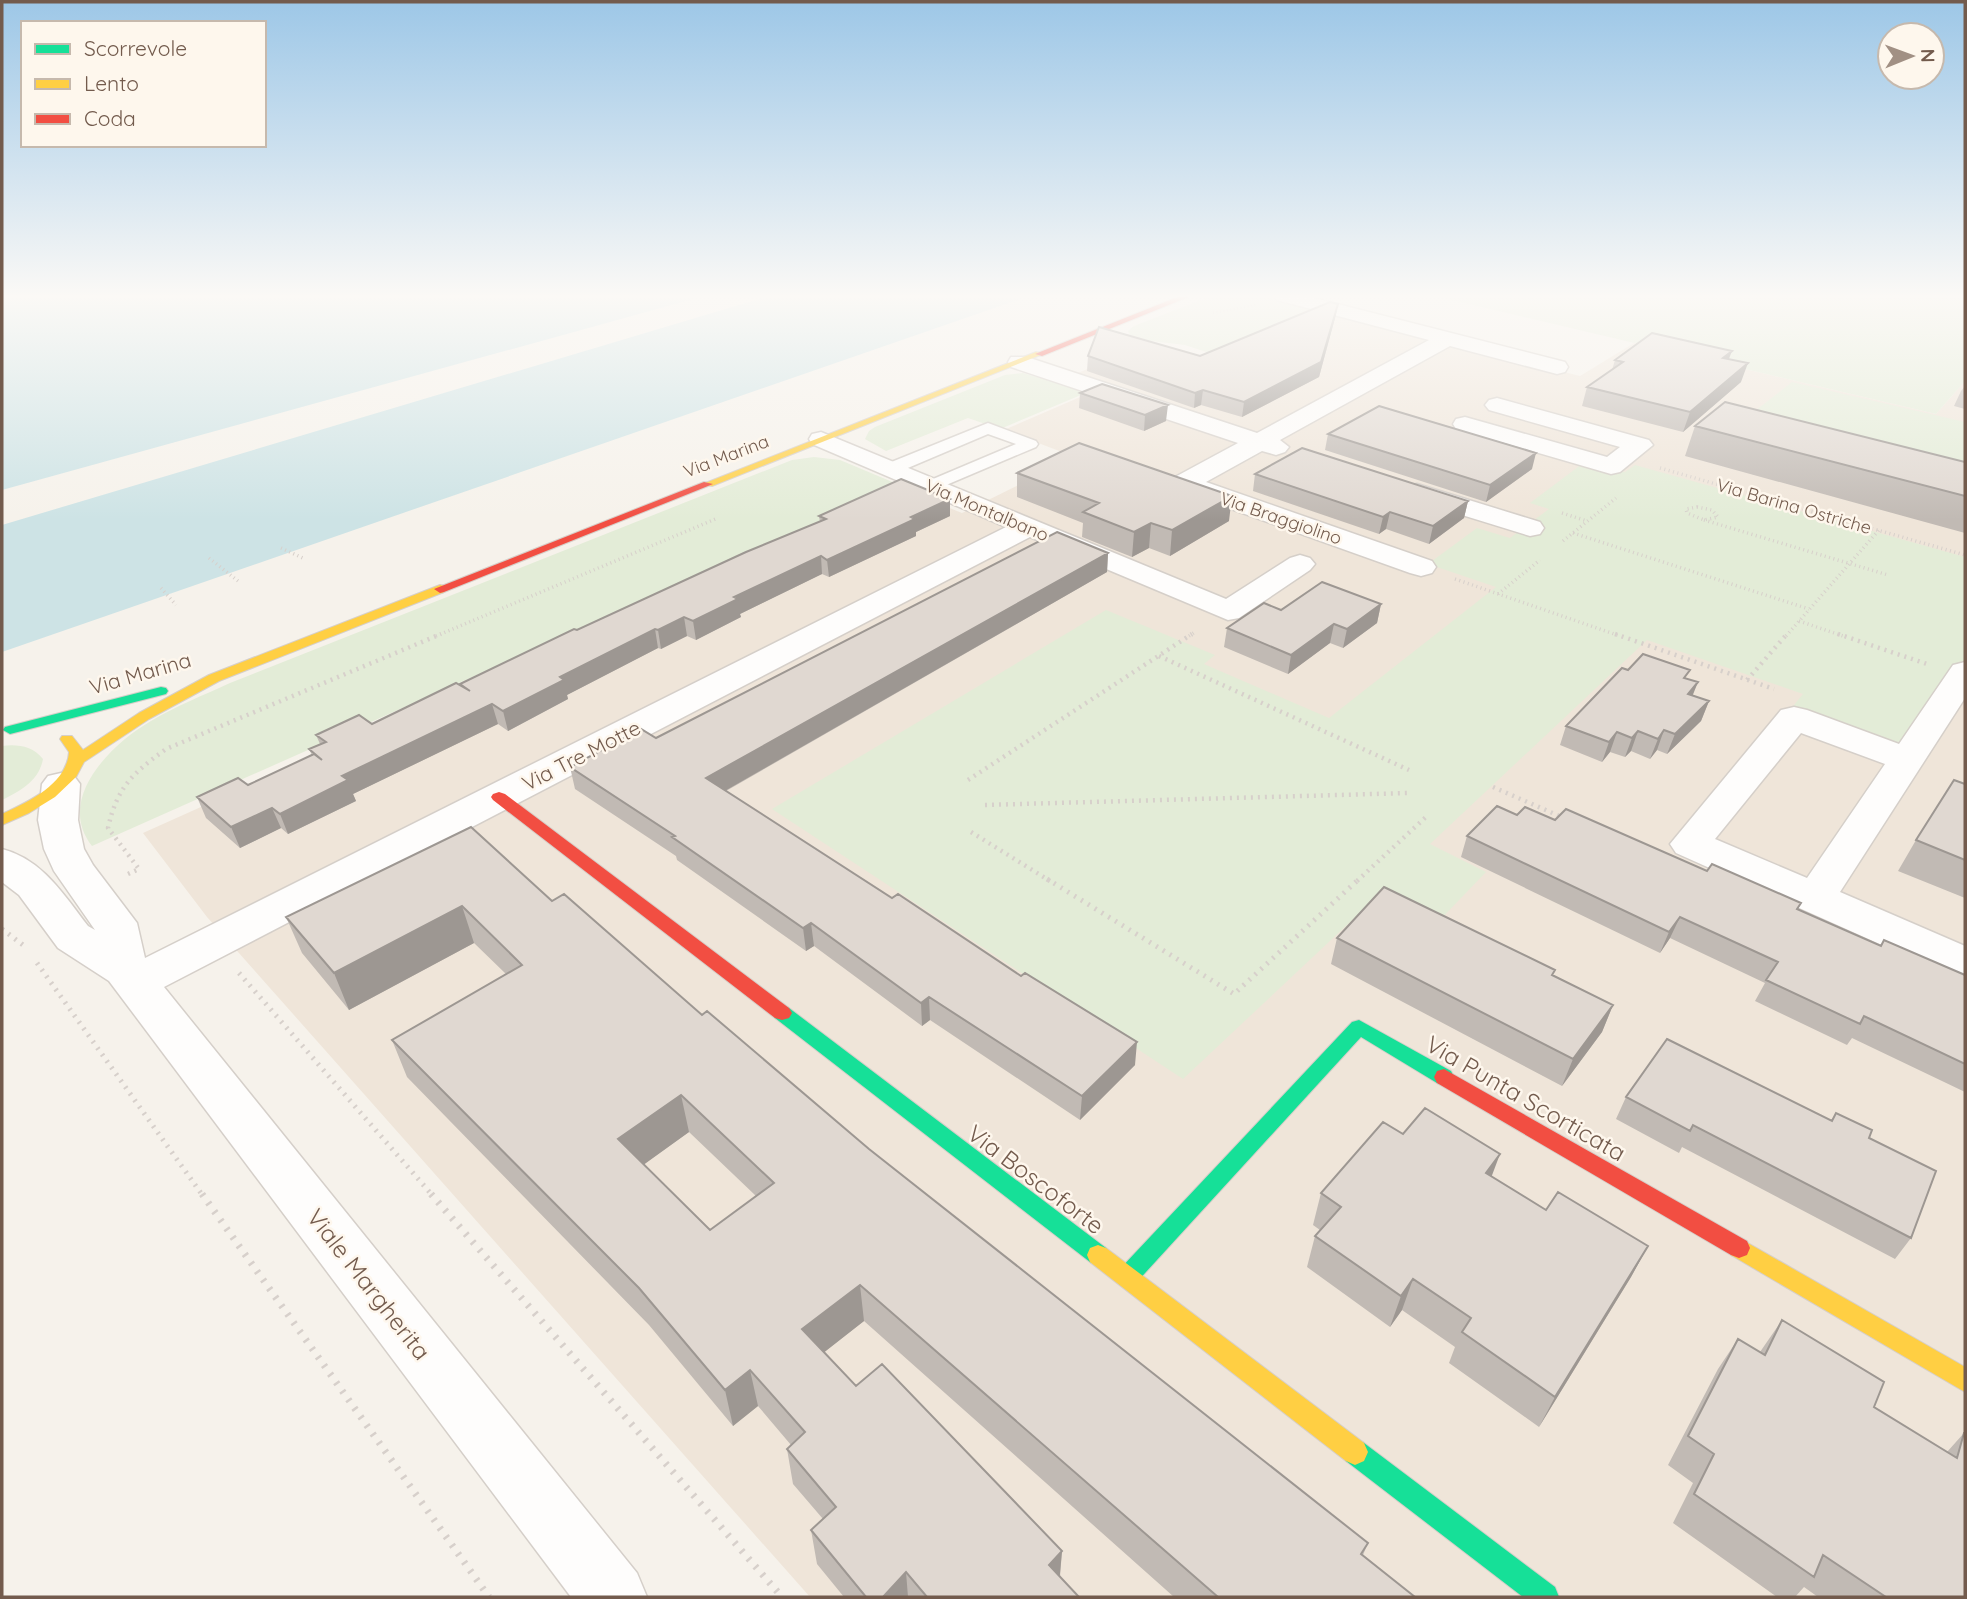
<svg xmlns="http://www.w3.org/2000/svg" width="1967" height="1599" font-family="Quicksand,sans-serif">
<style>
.residential{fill:#efe5d9}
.green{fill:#e3ecd7}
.water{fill:#cde3e5}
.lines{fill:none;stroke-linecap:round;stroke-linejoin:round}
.lane-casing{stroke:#d5cfc9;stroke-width:3}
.street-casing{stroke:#d5cfc9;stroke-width:3}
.fast-casing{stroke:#d6cfc9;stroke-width:2}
.slow-casing{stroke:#d6cfc9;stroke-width:2}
.jam-casing{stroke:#d6cfc9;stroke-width:2}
.path-far4{stroke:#d7d0cb;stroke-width:2.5;stroke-dasharray:1 2.5;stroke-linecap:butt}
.path-far3{stroke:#d7d0cb;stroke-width:3.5;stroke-dasharray:1 3.5;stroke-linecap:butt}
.path-far2{stroke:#d7d0cb;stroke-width:4.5;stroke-dasharray:2 5;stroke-linecap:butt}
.path-far1{stroke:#d7d0cb;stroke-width:5;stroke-dasharray:2 6;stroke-linecap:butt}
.path{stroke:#d7d0cb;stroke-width:7;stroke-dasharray:2.5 8;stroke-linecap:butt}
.lane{fill:#fefdfc;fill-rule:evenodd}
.street{fill:#fefdfc;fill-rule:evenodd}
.fast{fill:#16e098;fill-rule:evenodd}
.slow{fill:#ffcf43;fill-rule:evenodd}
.jam{fill:#f24e42;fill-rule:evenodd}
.wall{fill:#c1bab4;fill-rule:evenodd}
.shaded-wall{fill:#9d9792}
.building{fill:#e0d8d1;stroke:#9d9792;stroke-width:2;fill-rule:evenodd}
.labels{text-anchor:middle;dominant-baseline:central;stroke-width:5;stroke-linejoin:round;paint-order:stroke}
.far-street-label{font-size:18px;fill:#735b4d;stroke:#fef7ed}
.street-label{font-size:21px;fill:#735b4d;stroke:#fef7ed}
.near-street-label{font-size:24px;fill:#735b4d;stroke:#fef7ed}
</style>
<rect width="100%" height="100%" fill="#f6f2eb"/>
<path class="residential" d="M1323,312L1580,376L1634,343L1936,414L1965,381V1597H810L207,917L143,833L905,490L962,513L1075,457L1004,430L1108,385L1076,374L1139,346L1210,363Z"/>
<path class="green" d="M1211,296H1267L1320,312L1221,357L1185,345L1151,341L1130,335L1128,331L1134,326Z
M1435,296H1965V381L1936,414Z
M1023,373L1088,392L1000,429L968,418L886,451L865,439L869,431L875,427L1005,375Z
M1792,382L1965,422V464L1755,411Z
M814,457L840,460L902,486L92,846C55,799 111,744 151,721C176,706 204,695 230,683L792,460Z
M1586,461L1625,472L1635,465L1965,557V663L1905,753L1790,710L1803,694L1647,640L1430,844L1486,872L1437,923L1380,894L1183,1079L772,809L1106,610L1215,655L1204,664L1329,718L1496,587L1428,564L1477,528L1510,538L1549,509L1530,503Z
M2,746C17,744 33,746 43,759C39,781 20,791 2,800Z"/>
<path class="water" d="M2,296H704L2,490Z
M769,296H1029L2,652V525Z"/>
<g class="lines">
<defs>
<path id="lane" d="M988,423L1036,441L1038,444L1036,447L932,491L926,490L923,486L926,482L1016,444L988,434L896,473L890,474L882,469L884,465Z"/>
<path id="street" d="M1274,296H1306L1565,362L1568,367L1565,372L1557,374L1450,346L1280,440L1289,447L1285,452L1276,455L1262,451L1206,482L1432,561L1436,567L1432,573L1421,576L1410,573L1175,489L1171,483L1175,477L1238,443L1011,367L1008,362L1011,357H1027L1257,433L1429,340L1277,300Z
M1497,398L1649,440L1653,445L1620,472L1611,474L1456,429L1453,424L1456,419L1465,417L1607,457L1620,447L1489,410L1485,405L1489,400Z
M821,432L1226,599L1290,558L1300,555L1310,558L1315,564L1310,570L1239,618L1228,620L1030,537L164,987L637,1573L647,1597H571L109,981L58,948L19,895L2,882V849C42,859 64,895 88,926L95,930L54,871L44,849L38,820L42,784L48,776L61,773L74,776L80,784L78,820L84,849L93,865L137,923L145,958L1006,527L812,444L809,439L812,434Z
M1417,484L1540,522L1544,528L1540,534L1530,536L1407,498L1404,492L1407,486Z
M1965,662V698L1840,892L1965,946V980L1949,975L1676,853L1670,844L1781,710L1794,707L1807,710L1899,744L1953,665ZM1801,733L1885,764L1807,878L1715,839Z"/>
<path id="fast" d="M161,687L166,688L168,691L166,694L10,734L3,730L5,727Z
M782,1006L789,1008L1106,1248L1109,1255L1106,1262L1098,1265L1090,1262L775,1018L772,1013L775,1008Z
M1359,1020L1451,1071L1454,1077L1451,1083L1444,1085L1437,1083L1361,1037L1135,1284L1127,1287L1119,1284L1115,1277L1119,1270L1352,1022Z
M1355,1439L1364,1443L1555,1587L1559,1597H1523L1346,1461L1342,1452L1346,1443Z"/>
<path id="slow" d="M1036,352L1043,354L712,486L703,484Z
M440,585L444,586V592L219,681L149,719L84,762L76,777L55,797L29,813L2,825V814C28,802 67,784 69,752L60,739L62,736H72L83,750L139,713L209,675Z
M1739,1238L1965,1367V1392L1731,1255L1728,1248L1731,1241Z
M1098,1245L1106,1248L1364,1443L1368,1452L1364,1461L1355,1465L1346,1461L1090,1262L1087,1255L1090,1248Z"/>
<path id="jam" d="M1180,296H1191L1042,356L1035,354Z
M704,482L713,484L444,592L440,593L434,589Z
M499,792L505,794L789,1008L792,1013L789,1018L782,1020L775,1018L493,800L491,797L493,794Z
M1444,1069L1747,1241L1750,1248L1747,1255L1739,1258L1731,1255L1437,1083L1434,1077L1437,1071Z"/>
</defs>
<use href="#lane" class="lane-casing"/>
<use href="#street" class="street-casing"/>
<use href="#fast" class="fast-casing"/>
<use href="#slow" class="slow-casing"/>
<use href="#jam" class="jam-casing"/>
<path class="path-far4" d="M1213,313L1256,305"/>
<path class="path-far3" d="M1660,468L1965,555
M1697,507L1712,510L1718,517L1704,520L1687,513L1686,509Z
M1562,513L1587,521
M1704,520L1888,575
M1573,533L1809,609
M1563,541L1616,498
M281,548L305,559
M209,558L238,581
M1455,579L1620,636
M161,588L176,605
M1498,594L1540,560
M1799,621L1843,636
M436,636L718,518
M1189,636L1195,632
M1786,636L1879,530"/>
<path class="path-far2" d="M1615,634L1774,689
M1838,634L1927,664
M1159,656L1409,770
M1747,680L1787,634
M968,780L1192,634
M1493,787L1564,818
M985,805L1409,793
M971,832L1050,881
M128,874L139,869L108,828C117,787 133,773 166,749L441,634
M1357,881L1427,816"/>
<path class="path-far1" d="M1047,879L1234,994L1359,879
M2,929L23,945
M37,963L203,1196
M239,973L433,1196"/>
<path class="path" d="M202,1194L489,1597
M431,1194L782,1597"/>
<use href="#lane" class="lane"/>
<use href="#street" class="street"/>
<use href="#fast" class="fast"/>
<use href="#slow" class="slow"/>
<use href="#jam" class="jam"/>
</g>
<path class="wall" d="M1338,304L1335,318L1319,377L1242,417L1201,405L1194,408L1087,371L1088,356H1200Z
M1729,359L1741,382L1683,432L1582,406L1587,387L1612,370L1615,360Z
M1965,386V409L1954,406L1961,391Z
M1080,393L1166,421L1144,431L1079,408Z
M1695,426L1965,462V533L1685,456Z
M1328,434L1532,469L1486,502L1325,450Z
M1017,473L1229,521L1170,556L1149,548L1132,557L1082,537L1083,523L1017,497Z
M1255,474L1468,501L1464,518L1429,544L1386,529L1379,534L1253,491Z
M950,499V516L916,532V536L829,577L822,574L740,614L741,617L696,640L687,636L661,649L658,648L567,695L568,699L508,731L498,724L353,794L356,801L288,834L281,828L240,848L206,818L197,797L248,785L312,755L309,749L320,744L316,735L372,724L460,685L577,630L820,522L819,516Z
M1108,553L1107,572L726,791L1135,1065L1080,1120L930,1020L922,1026L814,946L806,951L677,860L676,856L575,789L570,767L656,738Z
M1381,604L1377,623L1343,648L1330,643L1288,674L1224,647L1227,628L1281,610Z
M1628,670L1686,678L1693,696L1709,701L1701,721L1667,754L1657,750L1650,759L1631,751L1625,757L1610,752L1602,762L1560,745L1566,726Z
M1965,784V898L1898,871L1916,840Z
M1517,815L1555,820L1801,903L1797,910L1881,946L1965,975V1092L1852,1038L1847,1045L1755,1001L1765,983L1670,938L1660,953L1461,857L1467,836Z
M552,901L702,1015L869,1149L1368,1543L1363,1555L1415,1597H1174L864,1321L824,1352L856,1386L1062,1551L1060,1577L1079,1597H844L817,1564L811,1530L823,1519L793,1484L787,1449L791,1445L758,1406L733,1426L649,1325L407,1077L392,1040L506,974L474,943L349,1010L302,953L286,917ZM689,1132L756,1196L710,1230L644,1164Z
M1337,938L1553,975L1613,1005L1602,1032L1562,1086L1331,964Z
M1626,1097L1831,1121L1836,1113L1869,1138L1911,1238L1895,1259L1682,1147L1679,1153L1616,1119Z
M1403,1134L1491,1176L1546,1210L1648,1246L1631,1277L1539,1427L1449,1363L1455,1347L1402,1310L1390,1327L1307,1267L1315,1236L1320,1230L1313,1225L1321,1193Z
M1782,1320L1874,1407L1947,1452L1964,1433L1965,1597H1818L1804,1587L1795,1597H1777L1673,1523L1693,1483L1668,1465L1718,1369L1738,1339L1760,1352Z"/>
<path class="shaded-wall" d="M1338,304L1335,318L1319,377L1242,417L1244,402Z
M1732,351L1725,369L1723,358Z
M1748,363L1741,382L1683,432L1690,412Z
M1203,390L1201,405L1194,408L1195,393Z
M1168,405L1166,421L1144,431L1145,415Z
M1536,453L1532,469L1486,502L1490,485Z
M1232,496L1229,521L1170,556L1172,530Z
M950,499V516L916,532V536L829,577L827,560L911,517Z
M1468,501L1464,518L1429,544L1433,526Z
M1390,512L1386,529L1379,534L1383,517Z
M1151,523L1149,548L1132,557L1134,532Z
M1108,553L1107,572L709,800L706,778Z
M821,556L822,574L740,614L741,617L696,640L693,621L734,597Z
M1381,604L1377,623L1343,648L1347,629Z
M684,617L687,636L661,649L658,630Z
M1334,624L1330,643L1288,674L1291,655Z
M655,629L658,648L567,695L568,699L508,731L503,711L560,677Z
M1698,682L1690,702L1688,694Z
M1709,701L1701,721L1667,754L1675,734Z
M492,704L498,724L353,794L356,801L288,834L280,814L342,776Z
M1664,730L1657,750L1650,759L1658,739Z
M1638,731L1631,751L1625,757L1632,738Z
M1617,732L1610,752L1602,762L1609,742Z
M272,808L281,828L240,848L231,827Z
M462,906L474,943L349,1010L334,973Z
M1680,917L1670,938L1660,953L1669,932Z
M811,923L814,946L806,951L803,928Z
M929,997L930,1020L922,1026L921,1003Z
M1613,1005L1602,1032L1562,1086L1573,1059Z
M1137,1042L1135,1065L1080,1120L1082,1096Z
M681,1095L689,1132L628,1176L618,1139Z
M1500,1154L1488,1186L1486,1173Z
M1648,1246L1631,1277L1539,1427L1555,1397Z
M1413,1279L1402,1310L1390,1327L1401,1296Z
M860,1285L864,1321L808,1365L802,1329Z
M750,1370L758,1406L733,1426L725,1390Z
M1062,1551L1059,1584L1049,1565Z
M906,1572L908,1597H883Z"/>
<path class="building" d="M1330,302L1338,304L1321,362L1244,402L1203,390L1195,393L1088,356L1099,327L1200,356Z
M1652,333L1732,351L1723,358L1748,363L1690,412L1587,387L1623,362L1615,360Z
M1102,384L1168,405L1145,415L1080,393Z
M1725,402L1965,462V496L1695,426Z
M1379,406L1536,453L1490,485L1328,434Z
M1079,443L1232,496L1172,530L1151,523L1134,532L1083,512L1099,503L1017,473Z
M1302,448L1468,501L1433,526L1390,512L1383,517L1255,474Z
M901,479L950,499L911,517L915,519L827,560L821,556L734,597L738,599L693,621L684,617L658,630L655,629L560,677L564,680L503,711L492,704L342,776L348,780L280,814L272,808L231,827L197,797L238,778L248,785L314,754L322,760L309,749L326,742L316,735L359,715L372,724L456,683L470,691L460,684L574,629L577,630L746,552L826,519L819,516Z
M1057,532L1108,553L706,778L892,898L898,894L1021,976L1025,973L1137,1042L1082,1096L929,997L921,1003L811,923L803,928L672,837L675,836L570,767L641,729L656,738Z
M1322,582L1381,604L1347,629L1334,624L1291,655L1227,628L1264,603L1281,610Z
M1643,654L1690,670L1684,678L1698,682L1688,694L1709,701L1675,734L1664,730L1658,739L1638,731L1632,738L1617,732L1609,742L1566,726L1622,668L1628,670Z
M1954,780L1965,784V860L1916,840Z
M1497,806L1517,815L1525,807L1555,820L1566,809L1707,871L1712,864L1801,903L1797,909L1881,946L1884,940L1965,975V1064L1864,1016L1860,1024L1766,980L1778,962L1680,917L1669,932L1467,836Z
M471,827L552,901L564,894L702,1015L707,1011L869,1149L1368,1543L1361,1554L1415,1597H1218L860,1285L802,1329L856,1386L882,1364L1062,1551L1049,1565L1079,1597H927L906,1572L883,1597H866L811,1530L836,1507L787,1449L805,1432L750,1370L725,1390L639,1288L392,1040L522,965L462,906L334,973L286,917ZM681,1095L774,1183L710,1230L618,1139Z
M1384,887L1555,970L1552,975L1613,1005L1573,1059L1337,938Z
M1667,1039L1832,1121L1836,1113L1872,1130L1869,1138L1936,1171L1911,1238L1693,1125L1690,1131L1626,1097Z
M1425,1108L1500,1154L1486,1173L1546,1210L1558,1192L1648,1246L1555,1397L1462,1332L1471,1318L1413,1279L1401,1296L1315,1236L1341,1207L1321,1193L1383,1122L1403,1134Z
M1782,1320L1884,1382L1874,1407L1957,1458L1964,1433H1965V1597H1886L1823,1555L1814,1577L1694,1494L1714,1454L1688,1436L1738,1339L1765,1355Z"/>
<linearGradient id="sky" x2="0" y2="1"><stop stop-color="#9dc7e7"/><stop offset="0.57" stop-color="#fbf9f6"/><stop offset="1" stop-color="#fbf9f6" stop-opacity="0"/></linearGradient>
<rect width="1967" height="520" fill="url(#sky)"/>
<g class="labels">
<g class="far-street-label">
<text transform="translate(726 456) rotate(-21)">Via Marina</text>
<text transform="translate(1794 506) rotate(16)">Via Barina Ostriche</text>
<text transform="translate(987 510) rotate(23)">Via Montalbano</text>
<text transform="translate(1281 518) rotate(19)">Via Braggiolino</text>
</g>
<g class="street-label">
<text transform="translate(140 673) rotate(-16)">Via Marina</text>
<text transform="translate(581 755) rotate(-27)">Via Tre Motte</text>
</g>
<g class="near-street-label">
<text transform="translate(1526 1098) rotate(30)">Via Punta Scorticata</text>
<text transform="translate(1036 1179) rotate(37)">Via Boscoforte</text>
<text transform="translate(369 1284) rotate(52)">Viale Margherita</text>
</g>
</g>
<rect width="1967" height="1599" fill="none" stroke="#735b4d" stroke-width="7"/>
<rect x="21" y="21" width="245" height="126" fill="#fef7ed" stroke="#c6b9ad" stroke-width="2"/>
<rect x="35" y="44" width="35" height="10" fill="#16e098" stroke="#c6b9ad" stroke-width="2"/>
<text x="84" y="56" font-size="21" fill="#735b4d">Scorrevole</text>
<rect x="35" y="79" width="35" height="10" fill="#ffcf43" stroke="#c6b9ad" stroke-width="2"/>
<text x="84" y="91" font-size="21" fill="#735b4d">Lento</text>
<rect x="35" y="114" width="35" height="10" fill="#f24e42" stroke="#c6b9ad" stroke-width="2"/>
<text x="84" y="126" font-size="21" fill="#735b4d">Coda</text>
<g transform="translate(1911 56) rotate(89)"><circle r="33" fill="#fef7ed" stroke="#c6b9ad" stroke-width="2"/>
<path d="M0-5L12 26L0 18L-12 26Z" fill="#a19084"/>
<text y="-10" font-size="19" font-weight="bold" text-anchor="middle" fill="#735b4d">N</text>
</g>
</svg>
